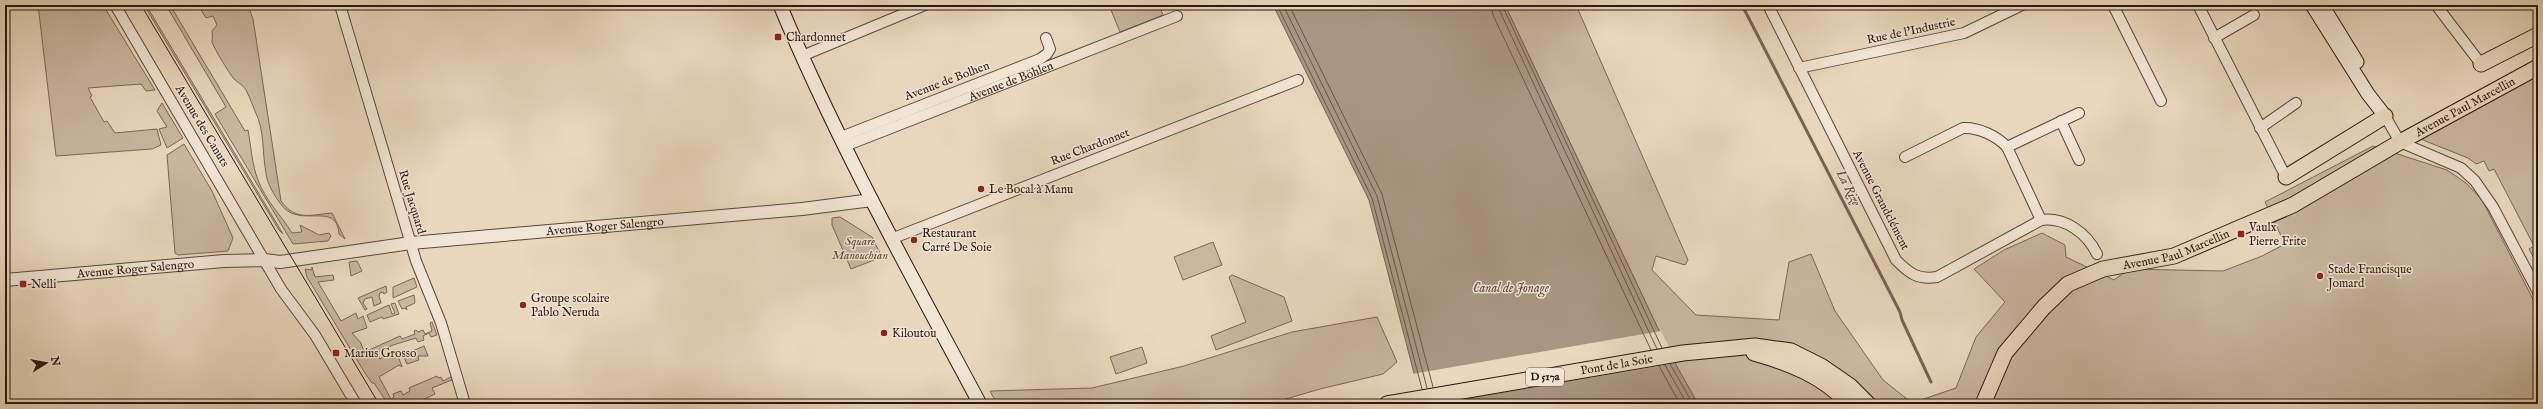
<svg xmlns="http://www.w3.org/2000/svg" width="2543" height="409" font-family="'IM FELL English',serif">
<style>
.green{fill:#c9b7a0;stroke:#7a6658}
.water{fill:#a99682;stroke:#776354}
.pier{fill:#e9d8be}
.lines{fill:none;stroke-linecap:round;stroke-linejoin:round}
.shore{stroke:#6a5648;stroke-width:1}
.stream{stroke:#776354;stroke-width:3}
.minor-casing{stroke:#5b463b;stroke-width:12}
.tertiary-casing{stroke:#5b463b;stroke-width:14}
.secondary-casing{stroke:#2c160f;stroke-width:15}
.primary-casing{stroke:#2c160f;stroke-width:17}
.minor{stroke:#f1e6d5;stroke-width:10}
.tertiary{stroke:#f1e6d5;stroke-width:12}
.secondary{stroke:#f1e6d5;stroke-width:13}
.primary{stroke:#e9d8be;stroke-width:15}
.tram{stroke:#2c160f;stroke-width:1}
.poi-dot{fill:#8f2418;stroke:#f1e6d5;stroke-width:1.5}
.labels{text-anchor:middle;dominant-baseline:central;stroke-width:3;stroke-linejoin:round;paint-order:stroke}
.shield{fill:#f1e6d5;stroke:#67544a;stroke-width:1}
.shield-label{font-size:11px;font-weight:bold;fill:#2c160f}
.street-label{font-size:12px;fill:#2c160f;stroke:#f1e6d5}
.poi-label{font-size:12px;fill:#2c160f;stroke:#f1e6d5;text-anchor:start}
.park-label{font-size:12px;font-style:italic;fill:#5b463a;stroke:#f1e6d5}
.water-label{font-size:13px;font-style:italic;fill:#5e493d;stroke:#f1e6d5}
</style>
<rect width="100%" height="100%" fill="#e9d8be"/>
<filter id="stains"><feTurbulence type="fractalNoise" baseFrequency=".005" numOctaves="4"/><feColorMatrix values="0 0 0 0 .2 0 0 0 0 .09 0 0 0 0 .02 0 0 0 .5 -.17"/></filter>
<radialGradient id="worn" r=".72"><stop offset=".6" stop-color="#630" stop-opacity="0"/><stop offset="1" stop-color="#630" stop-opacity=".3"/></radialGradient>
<path class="green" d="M38,5H103L155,90L146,91L141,84L88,88L92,96L90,97L104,122L107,121L115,133L157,129L161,145L152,149L56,156Z
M144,5H146L283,234L279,230Z
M166,5H170L245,131L248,130C251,146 252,165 258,180C265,200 281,215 292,233L302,232L300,225L319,235L329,233L331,236L328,241L293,244L215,114L226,107Z
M198,5H248L253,19L281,201C296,221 309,215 332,213L345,239L339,234C337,199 298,231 280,203C274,195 267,183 266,173C262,152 265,131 255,111C252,104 250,98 247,92C245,86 238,83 234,79C231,76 213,47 212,42C212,38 213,36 212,31L217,25L213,16L206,18Z
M1109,5H1159L1163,15L1120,32Z
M1505,5H1576L1688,260L1685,265L1656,256L1652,270L1696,315L1779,320L1789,262L1811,254L1835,311L1883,380L1912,403L1956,388L1976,337L2005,302L1974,269L2004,250L2042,233L2065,245L2066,257L2114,280L2129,269L2223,271L2262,256L2285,244L2265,202L2373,146L2447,170L2466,183L2482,200L2538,309V404H1698L1671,356Z
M2533,78L2538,86V266L2529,249L2534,246L2494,169L2489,171L2484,161L2476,164L2468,158L2418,138Z
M162,103L183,138L167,148L159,129L167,127L157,111Z
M184,144L212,191L233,238L228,251L178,255L175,253L167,155Z
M840,217L872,237L882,257L851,269L832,225V218Z
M1213,242L1222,265L1183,280L1174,257Z
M357,261L362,271L351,276L349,262Z
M312,267L315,277L333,275L334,280L318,282L341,321L356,313L358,319L363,316L367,328L352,333L361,343L365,355L368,353L367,351L400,336L402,339L415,334L414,331L416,330L418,332L423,330L425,334L432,331L430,323L432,322L437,335L431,337L429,333L423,336L424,340L418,342L416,338L393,345L377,353L380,359L390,353L392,359L398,356L402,367L399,365L379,377L391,399L394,397L393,394L401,391L403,395L410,391L409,388L437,376L438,378L441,377L443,381L451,377V373L454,379L432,388L435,394L414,404H388L374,383H372L363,370L307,277L305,269L312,270Z
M1232,275L1284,297L1292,321L1216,350L1211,336L1246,322L1229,277Z
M414,278L417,287L393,298V287Z
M386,286L387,292L384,294L383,292L380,293L379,296L381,303L374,306L372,297L365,299L363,303L367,309L365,310L358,298Z
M414,295L415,303L406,307L407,310L405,308L402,309L398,301Z
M395,303L399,314L383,319L382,317L370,322L367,315L389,305L392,314L395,313L391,304Z
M1377,317L1397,362L1383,374L1320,389L1269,404H997L990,391L1092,388L1184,366L1292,332Z
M424,346L428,356H418L419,360L407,364L403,355Z
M1142,347L1147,363L1116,374L1110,357Z"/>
<path class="water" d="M1273,5H1505L1671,356L1698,404H1422L1369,200Z"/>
<path class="pier" d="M1661,331L1677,363L1434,404H1420L1412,374Z"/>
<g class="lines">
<path class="shore" d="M1277,5L1372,198L1422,389
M1283,5L1377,196L1427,388
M1289,5L1382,194L1433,387
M1491,5L1493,15L1651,350
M1497,5L1657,349
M1502,5L1662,348
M1670,364L1693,404
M1665,365L1687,404
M1659,366L1680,404"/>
<path class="stream" d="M1742,5L1900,312L1902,320L1931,382"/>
<defs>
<g id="minor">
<path d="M115,5L281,289L315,335L356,404"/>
<path d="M340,5L416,261L441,323L465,404"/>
<path d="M1768,5L1896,260C1910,274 1918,280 1937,277L2041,220C2065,217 2087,233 2097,254"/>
<path d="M2113,5L2161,101"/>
<path d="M2198,5L2286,177"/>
<path d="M2436,5L2481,64"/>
<path d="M2214,38L2254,15"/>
<path d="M802,56L925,5"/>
<path d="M1799,68L1964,33L2022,5"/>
<path d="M2385,116L2400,142L2461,168L2475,181L2493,207L2538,292"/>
<path d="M2061,121L2079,160"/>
<path d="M2260,128L2296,103"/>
<path d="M841,137L1040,59L1047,54L1050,49L1046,38"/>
<path id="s1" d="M845,146L1177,16"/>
<path d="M2007,147L2079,113"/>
<path d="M1905,157L1963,128C1978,127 1997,136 2007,147L2041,220"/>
<path d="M891,239L1298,80"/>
</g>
<g id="tertiary">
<path id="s2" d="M5,280L224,261L265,260L280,262L411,243L802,209L872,200"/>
</g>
<path id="secondary" d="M780,5C837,142 910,273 980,404
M2312,5L2368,94L2385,116
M2322,5L2357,62"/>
<g id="primary">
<path d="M2481,64L2538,35"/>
<path d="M2286,177L2385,116"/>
<path d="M1754,353C1790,363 1823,376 1849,404"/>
<path id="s3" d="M1387,404L1683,353L1755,346L1791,351L1821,366L1850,386L1868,404"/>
<path id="s4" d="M1983,404L2005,353L2044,307L2068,284L2103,269L2174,256L2293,205L2400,142L2538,67"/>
</g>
</defs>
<use href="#minor" class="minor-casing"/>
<use href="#tertiary" class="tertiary-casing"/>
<use href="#secondary" class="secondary-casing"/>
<use href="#primary" class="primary-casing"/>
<use href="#minor" class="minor"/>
<use href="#tertiary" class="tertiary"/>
<use href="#secondary" class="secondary"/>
<use href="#primary" class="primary"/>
<path class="tram" d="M141,5L379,404"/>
</g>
<g class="poi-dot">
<rect x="774" y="33" width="8" height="8" rx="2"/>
<circle cx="981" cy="189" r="4"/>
<rect x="2237" y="230" width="8" height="8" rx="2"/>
<circle cx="914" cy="240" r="4"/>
<circle cx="2320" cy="276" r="4"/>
<rect x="19" y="280" width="8" height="8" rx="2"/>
<circle cx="523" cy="305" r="4"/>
<circle cx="884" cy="333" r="4"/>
<rect x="332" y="349" width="8" height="8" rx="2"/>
</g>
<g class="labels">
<rect class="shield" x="1526" y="368" width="38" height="18" rx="3"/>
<g class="shield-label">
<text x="1545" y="377">D 517a</text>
</g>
<g class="street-label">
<text transform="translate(1911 31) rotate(-12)">Rue de l'Industrie</text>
<text stroke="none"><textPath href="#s1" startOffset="178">Avenue de Böhlen</textPath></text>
<text transform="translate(947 81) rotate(-21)">Avenue de Bolhen</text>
<text stroke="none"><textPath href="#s4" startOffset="587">Avenue Paul Marcellin</textPath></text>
<text transform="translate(202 126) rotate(59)">Avenue des Canuts</text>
<text transform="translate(1090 147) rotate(-21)">Rue Chardonnet</text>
<text transform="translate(1881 200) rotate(63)">Avenue Grandclément</text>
<text transform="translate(412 202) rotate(73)">Rue Jacquard</text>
<text stroke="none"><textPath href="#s2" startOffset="603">Avenue Roger Salengro</textPath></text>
<text stroke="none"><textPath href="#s4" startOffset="263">Avenue Paul Marcellin</textPath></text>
<text stroke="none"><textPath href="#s2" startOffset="131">Avenue Roger Salengro</textPath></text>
<text stroke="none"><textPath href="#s3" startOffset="233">Pont de la Soie</textPath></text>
</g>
<g class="poi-label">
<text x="786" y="37">Chardonnet</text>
<text x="989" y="189">Le Bocal à Manu</text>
<text x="2249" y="227">Vaulx<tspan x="2249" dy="14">Pierre Frite</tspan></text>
<text x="922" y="233">Restaurant<tspan x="922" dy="14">Carré De Soie</tspan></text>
<text x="2328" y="269">Stade Francisque<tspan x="2328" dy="14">Jomard</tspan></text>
<text x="31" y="284">Nelli</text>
<text x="531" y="298">Groupe scolaire<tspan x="531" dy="14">Pablo Neruda</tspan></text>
<text x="892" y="333">Kiloutou</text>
<text x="344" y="353">Marius Grosso</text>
</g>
<g class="park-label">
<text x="860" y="241">Square<tspan x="860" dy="14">Manouchian</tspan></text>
</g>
<g class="water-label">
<text transform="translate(1848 188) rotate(63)">La Rize</text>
<text x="1511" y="288">Canal de Jonage</text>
</g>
</g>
<rect width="2543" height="409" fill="none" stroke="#e9d8be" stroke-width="20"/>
<rect x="6" y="6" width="2531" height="397" fill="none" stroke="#2c160f" stroke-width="2"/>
<rect x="10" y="10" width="2523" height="389" fill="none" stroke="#2c160f"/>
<g transform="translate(46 363) rotate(79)" stroke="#f1e6d5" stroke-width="3" paint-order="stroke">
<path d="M0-3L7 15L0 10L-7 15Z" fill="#2c160f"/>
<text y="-6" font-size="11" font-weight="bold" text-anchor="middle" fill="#2c160f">N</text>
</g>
<rect width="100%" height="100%" filter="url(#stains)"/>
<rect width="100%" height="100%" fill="url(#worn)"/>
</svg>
